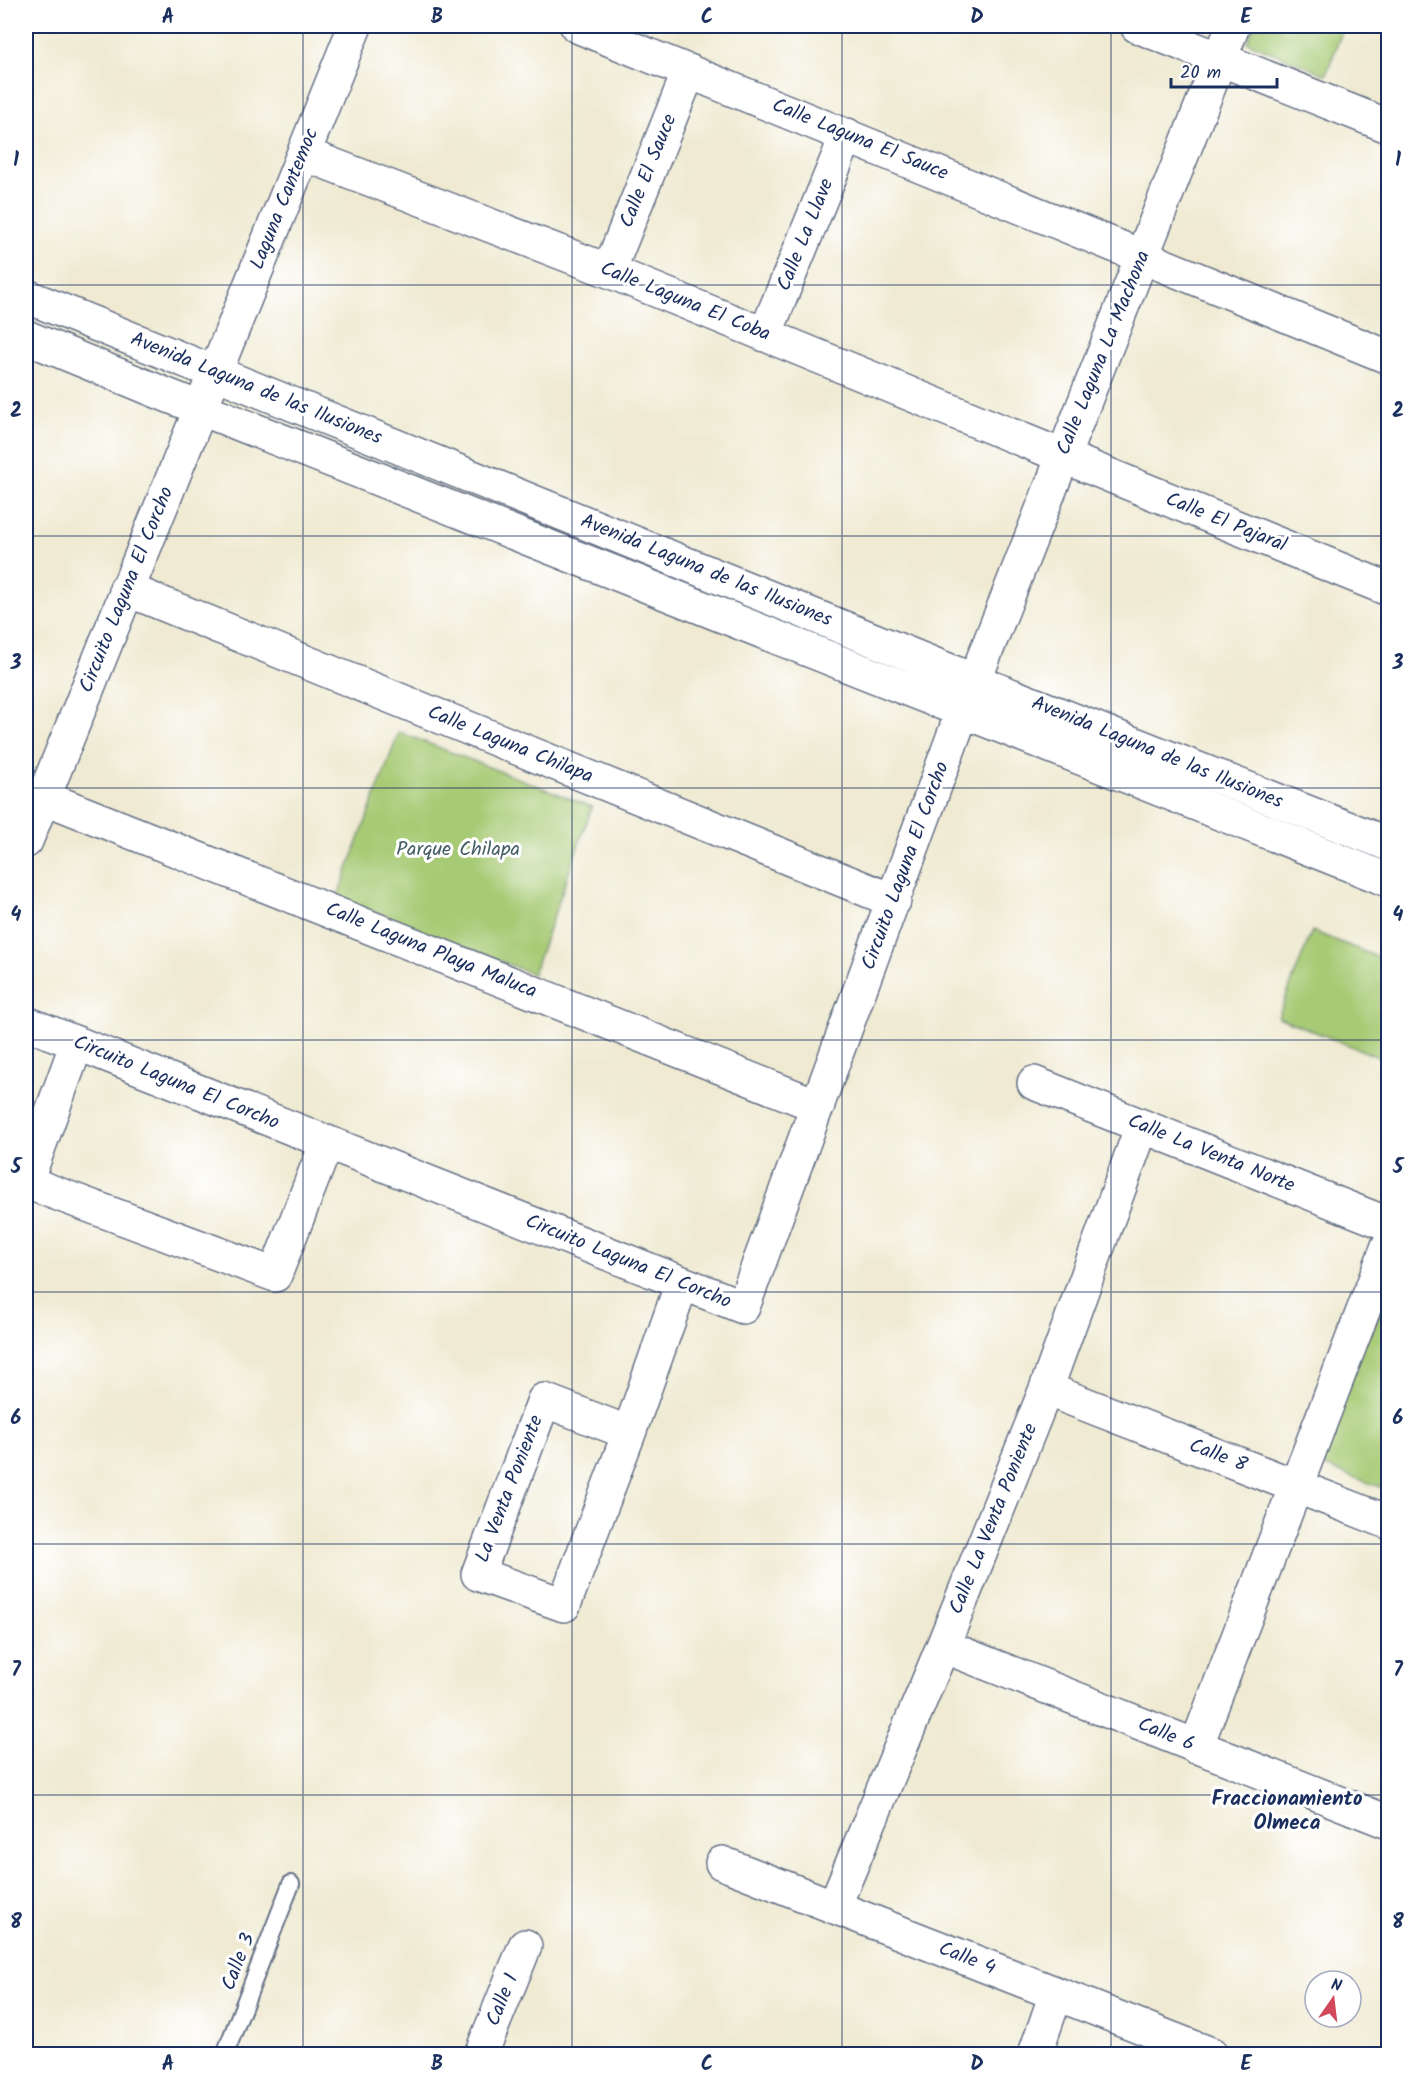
<svg xmlns="http://www.w3.org/2000/svg" width="1414" height="2080" font-family="Kalam,sans-serif">
<style>
.green{fill:#a7ca74;stroke:#617c69;stroke-width:1.5}
.lines{fill:none;stroke-linecap:round;stroke-linejoin:round}
.service-casing{stroke:#657086;stroke-width:20}
.minor-casing{stroke:#657086;stroke-width:36}
.service{stroke:#fff;stroke-width:16}
.minor{stroke:#fff;stroke-width:33}
.grid{fill:none;stroke:#1b2f5e;stroke-width:1.5;stroke-opacity:0.55}
.labels{text-anchor:middle;dominant-baseline:central;stroke-width:6;stroke-linejoin:round;paint-order:stroke}
.street-label{font-size:20px;fill:#1b2f5e;stroke:#fff}
.park-label{font-size:20px;fill:#455e65;stroke:#fff}
.neighbourhood-label{font-size:21px;font-weight:bold;fill:#1b2f5e;stroke:#fff}
.neatline{fill:none;stroke:#1b2f5e;stroke-width:2}
.grid-label{font-size:20px;text-anchor:middle;font-weight:bold;fill:#1b2f5e}
</style>
<rect width="100%" height="100%" fill="#fff"/>
<filter id="ink" filterUnits="userSpaceOnUse"><feTurbulence type="fractalNoise" baseFrequency=".0167" numOctaves="2"/><feDisplacementMap in="SourceGraphic" scale="12" xChannelSelector="R" yChannelSelector="G"/><feConvolveMatrix kernelMatrix="1 2 1 2 8 2 1 2 1" color-interpolation-filters="sRGB"/></filter>
<filter id="wash" filterUnits="userSpaceOnUse"><feTurbulence type="fractalNoise" baseFrequency=".008" numOctaves="4" result="noise"/><feDisplacementMap in="SourceGraphic" scale="24" xChannelSelector="R" yChannelSelector="G"/><feGaussianBlur stdDeviation="1.35" result="paint"/><feColorMatrix in="noise" values="0 0 0 0 0 0 0 0 0 0 0 0 0 0 0 0 0 1.4 0 .05"/><feComposite in="paint" operator="in"/></filter>
<g filter="url(#wash)">
<rect width="100%" height="100%" fill="#efead1"/>
<path class="green" d="M1255,26H1344L1326,75L1247,42Z
M399,732L592,807L533,974L337,898Z
M1312,931L1388,961V1061L1278,1017Z
M1388,1260V1490L1312,1462Z"/>
</g>
<g filter="url(#ink)">
<g class="lines">
<defs>
<path id="service" d="M225,2054L291,1884"/>
<path id="minor" d="M577,26L1388,357
M1137,26L1388,126
M304,154L609,271L1388,589
M609,271L689,71
M26,296L975,681L1388,844
M765,335L847,135
M26,337L164,394L1388,880
M126,589L894,901
M43,797L818,1106
M26,841L355,26
M26,1023L743,1307L963,710L1233,26
M77,1043L26,1182L275,1275L327,1142
M1034,1083L1388,1224
M1046,1389L1388,1522
M629,1433L564,1605L478,1574L544,1400L629,1433L682,1283
M943,1646L1388,1822
M1196,1747L1388,1246
M722,1863L1211,2054
M834,1907L943,1646L1046,1389L1142,1126
M481,2054L525,1946
M1035,2054L1056,1994"/>
</defs>
<use href="#service" class="service-casing"/>
<use href="#minor" class="minor-casing"/>
<use href="#service" class="service"/>
<use href="#minor" class="minor"/>
</g>
</g>
<path class="grid" d="M303,26V2054M572,26V2054M842,26V2054M1111,26V2054M26,285H1388M26,536H1388M26,788H1388M26,1040H1388M26,1292H1388M26,1544H1388M26,1795H1388"/>
<g class="labels">
<g class="street-label">
<text transform="translate(860 140) rotate(22)">Calle Laguna El Sauce</text>
<text transform="translate(649 171) rotate(-68)">Calle El Sauce</text>
<text transform="translate(285 199) rotate(-68)">Laguna Cantemoc</text>
<text transform="translate(806 235) rotate(-68)">Calle La Llave</text>
<text transform="translate(685 302) rotate(22)">Calle Laguna El Coba</text>
<text transform="translate(1104 353) rotate(-68)">Calle Laguna La Machona</text>
<text transform="translate(256 389) rotate(22)">Avenida Laguna de las Ilusiones</text>
<text transform="translate(1226 523) rotate(22)">Calle El Pajaral</text>
<text transform="translate(706 571) rotate(22)">Avenida Laguna de las Ilusiones</text>
<text transform="translate(127 590) rotate(-68)">Circuito Laguna El Corcho</text>
<text transform="translate(510 745) rotate(22)">Calle Laguna Chilapa</text>
<text transform="translate(1157 753) rotate(22)">Avenida Laguna de las Ilusiones</text>
<text transform="translate(906 866) rotate(-70)">Circuito Laguna El Corcho</text>
<text transform="translate(431 951) rotate(22)">Calle Laguna Playa Maluca</text>
<text transform="translate(176 1083) rotate(22)">Circuito Laguna El Corcho</text>
<text transform="translate(1211 1154) rotate(22)">Calle La Venta Norte</text>
<text transform="translate(628 1262) rotate(22)">Circuito Laguna El Corcho</text>
<text transform="translate(1218 1456) rotate(21)">Calle 8</text>
<text transform="translate(510 1489) rotate(-69)">La Venta Poniente</text>
<text transform="translate(994 1519) rotate(-68)">Calle La Venta Poniente</text>
<text transform="translate(1166 1735) rotate(22)">Calle 6</text>
<text transform="translate(967 1959) rotate(21)">Calle 4</text>
<text transform="translate(239 1962) rotate(-69)">Calle 3</text>
<text transform="translate(503 2000) rotate(-68)">Calle 1</text>
</g>
<g class="park-label">
<text x="458" y="850">Parque Chilapa</text>
</g>
<g class="neighbourhood-label">
<text x="1287" y="1799">Fraccionamiento<tspan x="1287" dy="24">Olmeca</tspan></text>
</g>
</g>
<rect width="1414" height="2080" fill="none" stroke="#fff" stroke-width="66"/>
<g transform="translate(1333 1999) rotate(14)"><circle r="28" fill="#ffffff" stroke="#a4acbf" stroke-width="1.5"/>
<path d="M0-4.5L10 22L0 15L-10 22Z" fill="#d1495b"/>
<text y="-9" font-size="16" font-weight="bold" text-anchor="middle" fill="#1b2f5e">N</text>
</g>
<path d="M1171 78v9h106v-9" fill="none" stroke="#1b2f5e" stroke-width="3"/>
<text x="1180" y="78" font-size="18" fill="#1b2f5e" stroke="#ffffff" stroke-width="4.5" paint-order="stroke">20 m</text>
<rect x="33" y="33" width="1348" height="2014" class="neatline"/>
<g class="grid-label">
<text x="168" y="23">A</text>
<text x="437" y="23">B</text>
<text x="707" y="23">C</text>
<text x="977" y="23">D</text>
<text x="1246" y="23">E</text>
<text x="16" y="166">1</text>
<text x="1398" y="166">1</text>
<text x="16" y="417">2</text>
<text x="1398" y="417">2</text>
<text x="16" y="669">3</text>
<text x="1398" y="669">3</text>
<text x="16" y="921">4</text>
<text x="1398" y="921">4</text>
<text x="16" y="1173">5</text>
<text x="1398" y="1173">5</text>
<text x="16" y="1424">6</text>
<text x="1398" y="1424">6</text>
<text x="16" y="1676">7</text>
<text x="1398" y="1676">7</text>
<text x="16" y="1928">8</text>
<text x="1398" y="1928">8</text>
<text x="168" y="2070">A</text>
<text x="437" y="2070">B</text>
<text x="707" y="2070">C</text>
<text x="977" y="2070">D</text>
<text x="1246" y="2070">E</text>
</g>
</svg>
